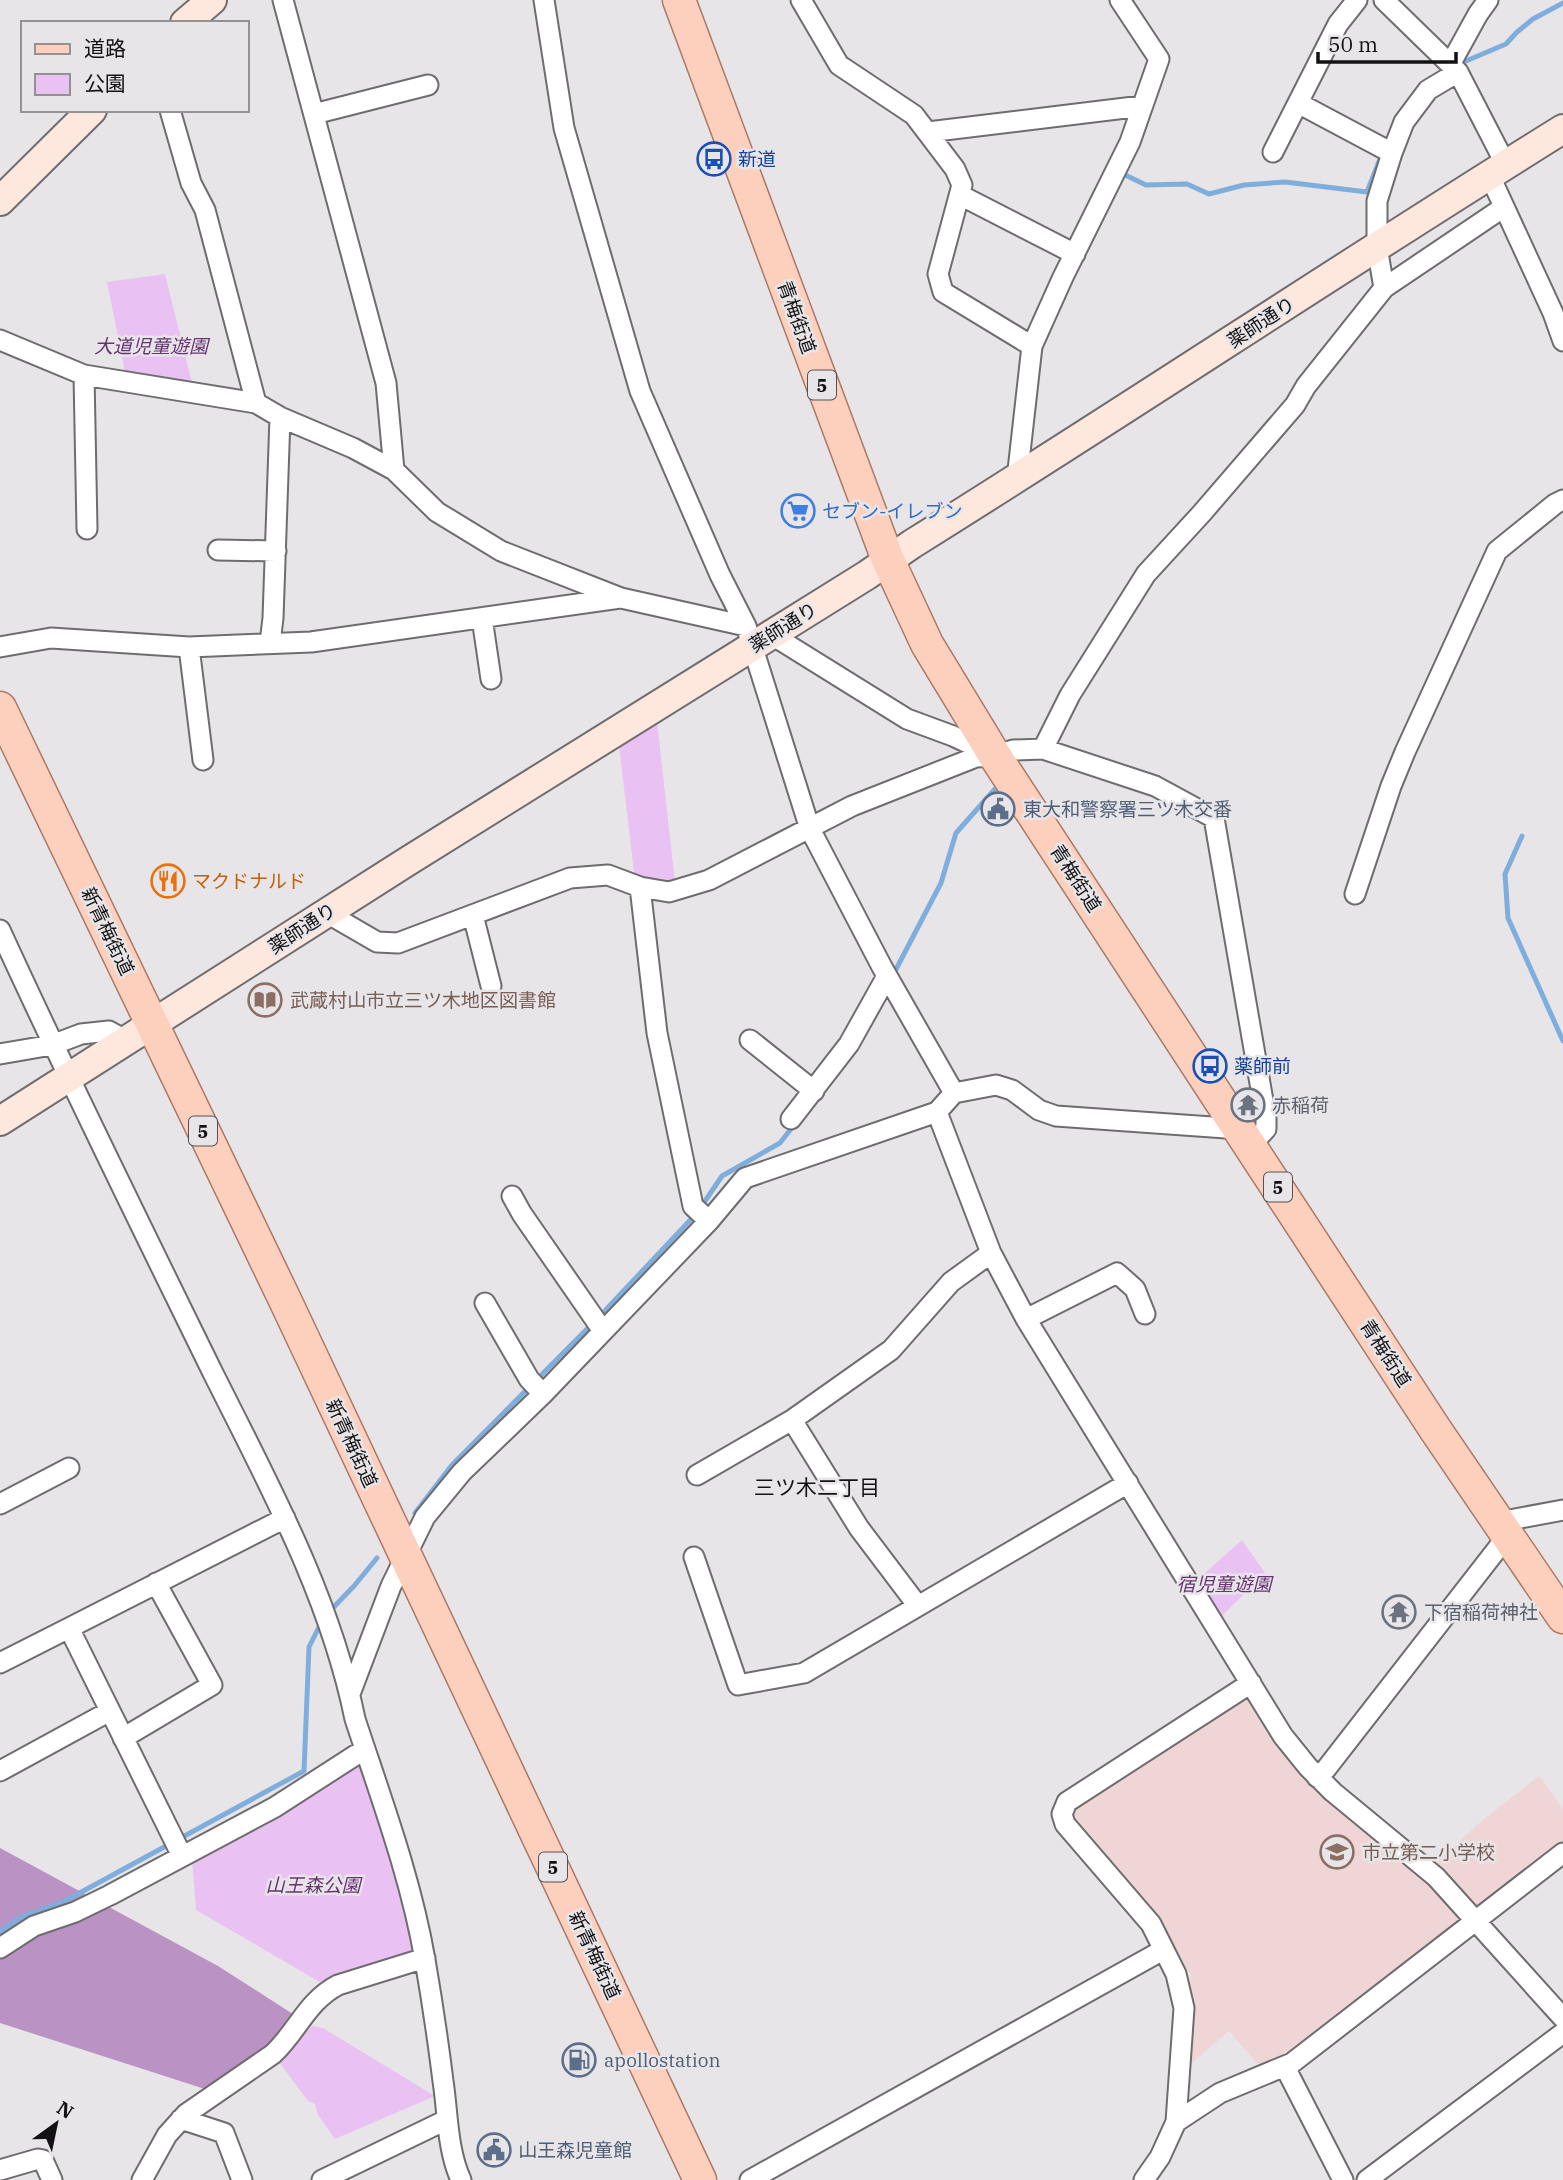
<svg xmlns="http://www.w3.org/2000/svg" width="1563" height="2180" font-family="'IBM Plex Serif','Noto Sans JP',serif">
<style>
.education{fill:#f0d5d6}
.green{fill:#eac1f3}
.forest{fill:#bb92c4}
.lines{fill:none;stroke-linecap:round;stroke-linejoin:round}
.stream{stroke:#7faedd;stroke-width:5}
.street-casing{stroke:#6e6c6f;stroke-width:23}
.secondary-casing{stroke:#6e6c6f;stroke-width:32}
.primary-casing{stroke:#aa7966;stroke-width:35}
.street{stroke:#fff;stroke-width:19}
.secondary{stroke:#fee8de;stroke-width:28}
.primary{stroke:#fdd0be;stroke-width:32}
.labels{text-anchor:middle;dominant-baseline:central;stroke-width:5;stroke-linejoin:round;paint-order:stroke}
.shield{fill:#e8e5e9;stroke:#535153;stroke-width:2}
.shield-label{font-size:18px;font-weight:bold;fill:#131213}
.transit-label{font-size:19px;fill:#164399;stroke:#e8e5e9;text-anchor:start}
.street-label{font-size:19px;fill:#131213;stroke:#e8e5e9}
.park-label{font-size:19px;font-style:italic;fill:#673473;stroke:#e8e5e9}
.shop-label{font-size:19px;fill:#366cbe;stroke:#e8e5e9;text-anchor:start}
.service-label{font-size:19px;fill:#4e5e75;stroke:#e8e5e9;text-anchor:start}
.food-label{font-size:19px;fill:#c56008;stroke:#e8e5e9;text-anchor:start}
.education-label{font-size:19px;fill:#785e54;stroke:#e8e5e9;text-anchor:start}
.worship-label{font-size:19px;fill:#5b616d;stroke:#e8e5e9;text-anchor:start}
.neighbourhood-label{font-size:21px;fill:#131213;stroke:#e8e5e9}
</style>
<rect width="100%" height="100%" fill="#e8e5e9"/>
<path class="education" d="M1249,1696L1280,1739L1424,1875L1464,1918L1285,2058L1261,2068L1229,2031L1186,2068L1191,1975L1169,1939L1073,1819L1074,1809Z
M1539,1776L1563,1809V1844L1482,1907L1472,1906L1433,1866L1478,1824Z"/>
<path class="green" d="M165,274L193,387L126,377L107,282Z
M657,721L675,882H645L635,880L619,746Z
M1242,1540L1265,1573L1218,1620L1196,1581Z
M361,1762L419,1953L320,1982L196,1910L192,1858Z
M312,2026L323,2028L435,2096L335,2139L318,2115L315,2104L308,2101L279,2062Z"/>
<path class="forest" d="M0,1848L218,1966L296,2016L274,2048L208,2090L0,2023Z"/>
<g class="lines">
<path class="stream" d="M1459,64L1506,44L1517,32L1533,19L1563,3
M1121,173L1146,185L1187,184L1209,194L1244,185L1285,182L1367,192L1382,154
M1522,836L1505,874L1508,918L1563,1041
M892,977L941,883L956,833L995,789
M701,1207L722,1176L780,1143L794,1125
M599,1317L695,1215
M415,1513L452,1465L592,1324
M328,1613L354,1586L377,1558
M0,1932L20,1917L63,1902L304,1771L309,1647L322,1621"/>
<defs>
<path id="street" d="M283,0L386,383L394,470
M544,0L564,128L640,391L720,575L746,626L810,829L882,967L954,1093
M801,0L839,65L914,115L955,169L962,185L938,274L943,292L1032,346
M1384,0L1458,72L1506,165
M1451,63L1478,14L1488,0
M1298,103L1392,153
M170,110L191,183L205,210L256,403
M314,114L428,85
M928,132L1142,106
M1273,152L1338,24L1357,0
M1489,174L1553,313L1563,341
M960,195L1075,254
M1384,288L1377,247V201L1392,153L1404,122L1428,90L1458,72
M0,340L84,375L256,403L280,417L353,448L394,470L437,512L501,551L621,598L746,626
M84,375L87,529
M1017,479L1032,346L1063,277L1130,142L1159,59L1120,0
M218,550L276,551
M482,618L491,679
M772,635L907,719L953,736L991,754
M270,643L273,618L280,417
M0,647L51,638L189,647L311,642L620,598
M189,647L203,760
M1043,749L1070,695L1146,574L1202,513L1295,405L1306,386L1384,288L1504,207
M640,887L657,1033L693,1206L709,1221
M1355,894L1391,786L1405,752L1497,551L1555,504L1563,500
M327,913L377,942L398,943L570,878L608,875L640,887L669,892L709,880L852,806L976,757L995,756L1013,750L1043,749L1155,786L1214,818L1266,1118V1129L1251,1145
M473,915L491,986
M0,930C68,1079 141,1226 213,1373C269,1485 330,1596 355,1719C381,1798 411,1878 425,1960C432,2000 438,2041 443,2081C448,2114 447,2149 461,2180
M750,1040L814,1091
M0,1054L52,1045L81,1034L109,1031L125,1040
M937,1112L991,1253L1026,1319L1283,1736L1308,1767L1333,1792L1436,1877L1563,2018
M791,1119L849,1044L887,976
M512,1196L522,1214L603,1331
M485,1303L529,1379L543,1394
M1026,1319L1117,1273L1135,1289L1145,1314
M697,1475L792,1420
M0,1504L69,1468
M1499,1522L1563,1510
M694,1557L738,1685L804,1673L1128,1483
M918,1606L859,1528L792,1420L891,1350L951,1282L991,1253
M0,1663L69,1628
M350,1694L391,1586L425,1517L462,1472L543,1394L709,1221L745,1178L937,1112L954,1093L996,1085L1012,1090L1039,1110L1056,1116L1240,1129
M123,1738L212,1685L156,1583
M0,1771L110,1711
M1317,1777L1326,1769L1508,1535
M182,1856L69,1628L285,1518
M0,1948L34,1926L75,1912L110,1895L275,1807L365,1749
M1285,2067L1343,2180
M181,2119L224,2133L242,2180
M1176,2122L1220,2093L1292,2063L1563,1853
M0,2170L38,2159L43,2160L52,2180
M142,2180L167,2135L186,2114L273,2054C297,2032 307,2001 338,1985L425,1958
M322,2180L446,2120
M750,2180L1163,1950
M1144,2180L1160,2157L1176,2122L1184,2008L1176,1974L1151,1924L1065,1824L1062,1814L1067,1802L1251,1683
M1367,2180L1563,2033"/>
<path id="secondary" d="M185,23L212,0
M0,201L92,110
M0,1121L408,861L867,575L912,544C1130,408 1344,265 1563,129"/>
<path id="primary" d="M679,0L888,560L927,644L995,756L1435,1429L1563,1617
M0,708L285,1300L700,2180"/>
</defs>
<use href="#street" class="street-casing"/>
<use href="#secondary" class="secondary-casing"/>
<use href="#primary" class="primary-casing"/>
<use href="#street" class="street"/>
<use href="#secondary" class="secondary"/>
<use href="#primary" class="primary"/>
</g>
<defs>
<symbol id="bus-ring" viewBox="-11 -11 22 22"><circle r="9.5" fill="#e8e5e9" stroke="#1a4fb4" stroke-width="1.5"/><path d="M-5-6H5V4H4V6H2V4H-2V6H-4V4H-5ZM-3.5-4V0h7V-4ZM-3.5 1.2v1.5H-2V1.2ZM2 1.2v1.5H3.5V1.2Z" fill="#1a4fb4"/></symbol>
<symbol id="supermarket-ring" viewBox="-11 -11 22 22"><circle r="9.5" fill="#e8e5e9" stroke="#3f7fe0" stroke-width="1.5"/><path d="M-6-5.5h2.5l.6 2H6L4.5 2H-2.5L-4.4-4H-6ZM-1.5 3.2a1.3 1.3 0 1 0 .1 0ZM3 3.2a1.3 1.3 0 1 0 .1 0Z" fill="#3f7fe0"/></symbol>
<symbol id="civic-ring" viewBox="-11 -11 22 22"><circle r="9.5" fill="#e8e5e9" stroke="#5c6f8a" stroke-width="1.5"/><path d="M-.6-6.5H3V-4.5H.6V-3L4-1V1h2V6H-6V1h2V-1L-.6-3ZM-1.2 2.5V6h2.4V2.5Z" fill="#5c6f8a"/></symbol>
<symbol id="restaurant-ring" viewBox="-11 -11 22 22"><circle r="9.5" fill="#e8e5e9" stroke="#e8710a" stroke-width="1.5"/><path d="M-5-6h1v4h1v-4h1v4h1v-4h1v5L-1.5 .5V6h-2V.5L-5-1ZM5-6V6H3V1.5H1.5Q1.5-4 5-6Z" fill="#e8710a"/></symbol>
<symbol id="library-ring" viewBox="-11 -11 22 22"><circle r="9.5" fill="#e8e5e9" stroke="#8d6e63" stroke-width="1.5"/><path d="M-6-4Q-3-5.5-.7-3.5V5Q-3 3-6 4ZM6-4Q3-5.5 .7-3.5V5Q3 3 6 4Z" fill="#8d6e63"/></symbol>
<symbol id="temple-ring" viewBox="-11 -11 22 22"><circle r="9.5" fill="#e8e5e9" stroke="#6b7280" stroke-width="1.5"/><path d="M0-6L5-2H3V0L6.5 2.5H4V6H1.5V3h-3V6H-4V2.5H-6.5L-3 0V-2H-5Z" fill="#6b7280"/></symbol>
<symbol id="school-ring" viewBox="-11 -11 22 22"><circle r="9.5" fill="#e8e5e9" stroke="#8d6e63" stroke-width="1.5"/><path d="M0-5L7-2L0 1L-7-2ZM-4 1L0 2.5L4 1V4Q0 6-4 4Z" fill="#8d6e63"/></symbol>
<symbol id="fuel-ring" viewBox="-11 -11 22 22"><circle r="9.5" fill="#e8e5e9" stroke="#5c6f8a" stroke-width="1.5"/><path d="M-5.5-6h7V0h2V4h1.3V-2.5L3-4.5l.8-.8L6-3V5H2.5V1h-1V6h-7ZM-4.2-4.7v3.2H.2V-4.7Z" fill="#5c6f8a"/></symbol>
</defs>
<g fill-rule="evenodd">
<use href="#bus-ring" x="695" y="140" width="38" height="38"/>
<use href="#supermarket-ring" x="779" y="492" width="38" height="38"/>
<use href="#civic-ring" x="979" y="790" width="38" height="38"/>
<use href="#restaurant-ring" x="149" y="862" width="38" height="38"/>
<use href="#library-ring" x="246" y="981" width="38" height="38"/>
<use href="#bus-ring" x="1191" y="1047" width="38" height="38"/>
<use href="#temple-ring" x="1229" y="1086" width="38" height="38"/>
<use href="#temple-ring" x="1380" y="1593" width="38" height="38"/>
<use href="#school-ring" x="1318" y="1833" width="38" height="38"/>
<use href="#fuel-ring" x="560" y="2041" width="38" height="38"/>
<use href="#civic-ring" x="475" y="2131" width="38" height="38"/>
</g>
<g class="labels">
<g class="shield">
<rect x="808" y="370.5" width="28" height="29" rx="5"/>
<rect x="189" y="1116.5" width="28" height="29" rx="5"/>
<rect x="1264" y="1172.5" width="28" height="29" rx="5"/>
<rect x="539" y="1852.5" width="28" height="29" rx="5"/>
</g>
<g class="shield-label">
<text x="822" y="385">5</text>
<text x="203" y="1131">5</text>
<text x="1278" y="1187">5</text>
<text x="553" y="1867">5</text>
</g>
<g class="transit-label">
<text x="738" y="159">新道</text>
<text x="1234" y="1066">薬師前</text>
</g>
<g class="street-label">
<text transform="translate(797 317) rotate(70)">青梅街道</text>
<text transform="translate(1261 322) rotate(-33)">薬師通り</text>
<text transform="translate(783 627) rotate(-32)">薬師通り</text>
<text transform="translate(1076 878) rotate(57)">青梅街道</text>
<text transform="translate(302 928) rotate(-33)">薬師通り</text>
<text transform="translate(108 931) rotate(64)">新青梅街道</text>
<text transform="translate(1386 1353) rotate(57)">青梅街道</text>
<text transform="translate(352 1443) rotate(65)">新青梅街道</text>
<text transform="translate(595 1955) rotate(65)">新青梅街道</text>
</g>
<g class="park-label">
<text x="151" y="346">大道児童遊園</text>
<text x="1224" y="1584">宿児童遊園</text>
<text x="313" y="1885">山王森公園</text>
</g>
<g class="shop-label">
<text x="822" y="511">セブン-イレブン</text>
</g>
<g class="service-label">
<text x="1023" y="809">東大和警察署三ツ木交番</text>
<text x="604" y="2060">apollostation</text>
<text x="518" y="2150">山王森児童館</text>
</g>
<g class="food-label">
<text x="192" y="881">マクドナルド</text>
</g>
<g class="education-label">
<text x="290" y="1000">武蔵村山市立三ツ木地区図書館</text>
<text x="1362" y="1852">市立第二小学校</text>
</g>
<g class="worship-label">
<text x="1272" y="1105">赤稲荷</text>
<text x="1424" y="1612">下宿稲荷神社</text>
</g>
<g class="neighbourhood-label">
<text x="817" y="1487">三ツ木二丁目</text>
</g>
</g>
<rect x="21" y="21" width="228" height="91" fill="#e8e5e9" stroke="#939193" stroke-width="2"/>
<rect x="35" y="44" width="35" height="10" fill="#fdd0be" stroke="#939193" stroke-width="2"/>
<text x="84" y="56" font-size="21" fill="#131213">道路</text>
<rect x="35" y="74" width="35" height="21" fill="#eac1f3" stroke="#939193" stroke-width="2"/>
<text x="84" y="91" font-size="21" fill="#131213">公園</text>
<g transform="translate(56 2124) rotate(33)" stroke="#e8e5e9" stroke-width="5" paint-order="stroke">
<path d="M0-5L12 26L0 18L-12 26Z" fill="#131213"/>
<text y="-10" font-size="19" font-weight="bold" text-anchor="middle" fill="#131213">N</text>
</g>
<path d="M1318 52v10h138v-10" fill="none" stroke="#131213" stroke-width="3.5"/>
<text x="1328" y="52" font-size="21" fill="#131213" stroke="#e8e5e9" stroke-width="5" paint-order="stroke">50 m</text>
</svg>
